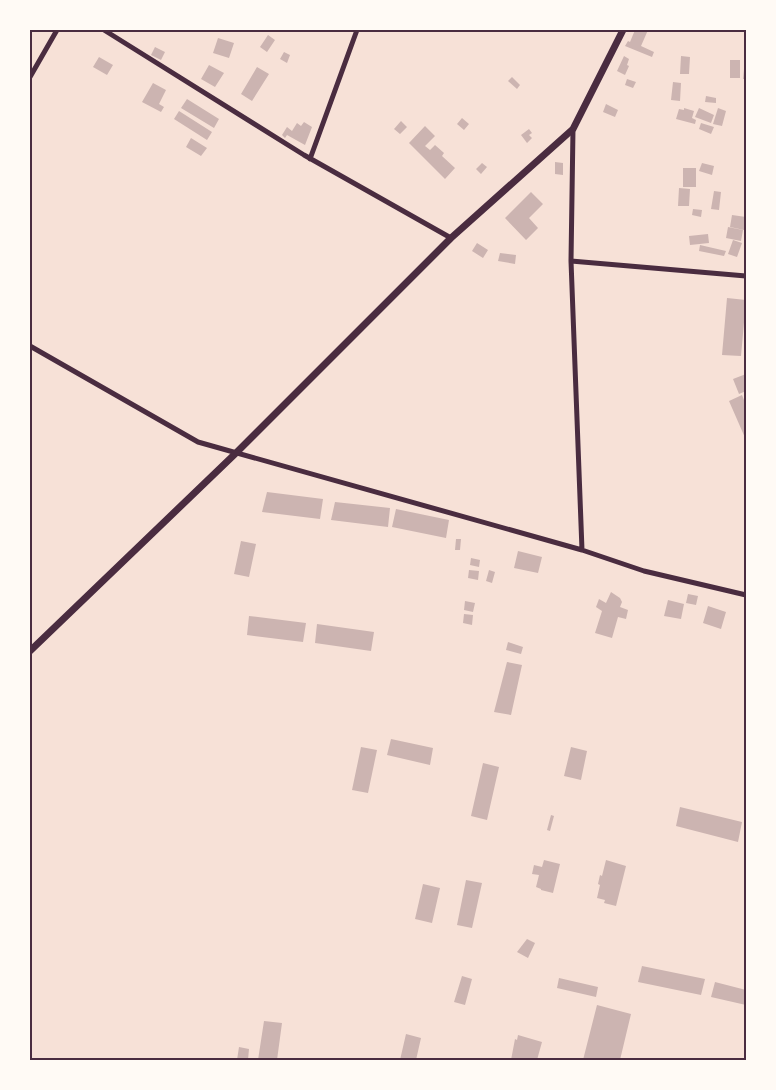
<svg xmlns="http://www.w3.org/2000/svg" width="776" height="1090" font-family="Bitter,serif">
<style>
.building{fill:#ccb4b1}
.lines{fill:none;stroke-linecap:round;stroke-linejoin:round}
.minor{stroke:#4a2c40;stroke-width:5}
.secondary{stroke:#4a2c40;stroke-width:7}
.neatline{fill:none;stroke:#4a2c40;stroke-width:2}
</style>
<rect width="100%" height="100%" fill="#f7e1d7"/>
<path class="building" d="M635,30H648L641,46L654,52L652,57L625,46L628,41L630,42Z
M268,35L275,40L267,52L260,47Z
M218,38L234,43L229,58L213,53Z
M155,47L165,52L161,60L151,55Z
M284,52L290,55L287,63L280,59Z
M624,56L629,59L627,65L629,66L625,75L617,71Z
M681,56L690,57L689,74H680Z
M99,57L113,65L107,75L93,67Z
M745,59H746V79H743Z
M730,60H740V78H730Z
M209,65L224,73L215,87L201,79Z
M257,67L269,74L252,101L241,94Z
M512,77L520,85L517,89L508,81Z
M627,79L636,82L633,88L625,85Z
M673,82L681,83L680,101L671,100Z
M153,83L166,90L159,104L164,107L161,112L142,102Z
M706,96L716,98V103L705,102Z
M187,99L219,119L214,128L181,108Z
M606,104L618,110L615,117L603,112Z
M684,108L694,111L692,118L696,120L695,124L676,119L679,109L684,110Z
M699,108L714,115L711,123L695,117Z
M718,108L726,111L722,126L713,124Z
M179,111L212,132L207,140L174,119Z
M462,118L469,124L464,130L457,124Z
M401,121L407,127L400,134L394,129Z
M304,122L312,127L305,145L287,135L285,138L282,135L287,127L292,131L297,123L301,126Z
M701,123L714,127L711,134L699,129Z
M425,126L435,136L425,146L430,150L435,145L444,153L442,156L455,168L445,179L409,143Z
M529,129L532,133L529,135L532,138L527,143L521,135Z
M191,138L207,148L201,156L186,147Z
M555,162L563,163V175L555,174Z
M482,163L487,167L481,174L476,169Z
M702,163L714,166L712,175L699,171Z
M683,168H696V187H683Z
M679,188L690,189L689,206H678Z
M714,191L721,192L719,210L711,209Z
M531,192L543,204L529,218L538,228L526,240L505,218Z
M693,209L702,210L701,217L692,215Z
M732,215L746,217L744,230L730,227Z
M728,227L743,230L741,241L726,238Z
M708,234L709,243L690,245L689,236Z
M733,240L742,243L737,257L728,254Z
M477,243L488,250L483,258L472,251Z
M700,245L726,251L724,256L699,251Z
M500,253L516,255L515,264L498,261Z
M727,298L746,300L741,356L722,355Z
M746,374V391L739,394L733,379Z
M742,395L746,405V440L729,401Z
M267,492L323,499L320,519L262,512Z
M335,502L390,508L388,527L331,520Z
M396,509L449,520L446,538L392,527Z
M456,539H461L460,550H455Z
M241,541L256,544L249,577L234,574Z
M518,551L542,557L538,573L514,568Z
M471,558L480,560L479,567L470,565Z
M469,570L479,571L478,580L468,578Z
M489,570L495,572L492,583L486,581Z
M611,592L620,598L622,602L620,607L628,610L626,619L618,617L612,638L595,633L602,611L596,607L599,599L606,603Z
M688,594L698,596L696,605L686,603Z
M668,600L684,604L681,619L664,616Z
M465,601L475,603L473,612L464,610Z
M708,606L726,612L721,629L703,623Z
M464,614L473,615L472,625L463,623Z
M249,616L306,623L303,642L247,635Z
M317,624L374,632L371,651L315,643Z
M508,642L523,647L521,654L506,650Z
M507,662L522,665L511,715L494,712Z
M391,739L433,748L430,765L387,755Z
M361,747L377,750L368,793L352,790Z
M571,747L587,751L581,780L564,776Z
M483,763L499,767L487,820L471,816Z
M680,807L742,822L738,842L676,826Z
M551,815L554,816L550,831L547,830Z
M544,860L560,864L553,893L541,890V889L536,887L539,875L532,874L534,865L542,867Z
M606,860L626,866L616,906L604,903L605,900L597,898L600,885L598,884L600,875L602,876Z
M466,880L482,883L472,928L457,925Z
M423,884L440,888L432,923L415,919Z
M527,939L535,943L528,958L517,952Z
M642,966L705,979L701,995L638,982Z
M462,976L472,979L465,1005L454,1002Z
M559,978L598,987L596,997L557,988Z
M715,982L746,990V1005L711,997Z
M597,1005L631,1014L620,1060H583Z
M264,1021L282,1023L277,1060H258Z
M406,1034L421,1038L416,1060H400Z
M518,1035L542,1042L537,1060H511L515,1039L517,1040Z
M239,1047L249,1049L248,1060H237Z"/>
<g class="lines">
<path class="minor" d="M104,30L304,155L451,238
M30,77L57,30
M573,129L571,261L582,550
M310,159L357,30
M571,261L746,276
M30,346L198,442L582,550L644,571L746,595"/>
<path class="secondary" d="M30,651L236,453L451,238L573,129L623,30"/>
</g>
<rect width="776" height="1090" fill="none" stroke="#fffaf5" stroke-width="62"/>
<rect x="31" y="31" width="714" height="1028" class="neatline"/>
</svg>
